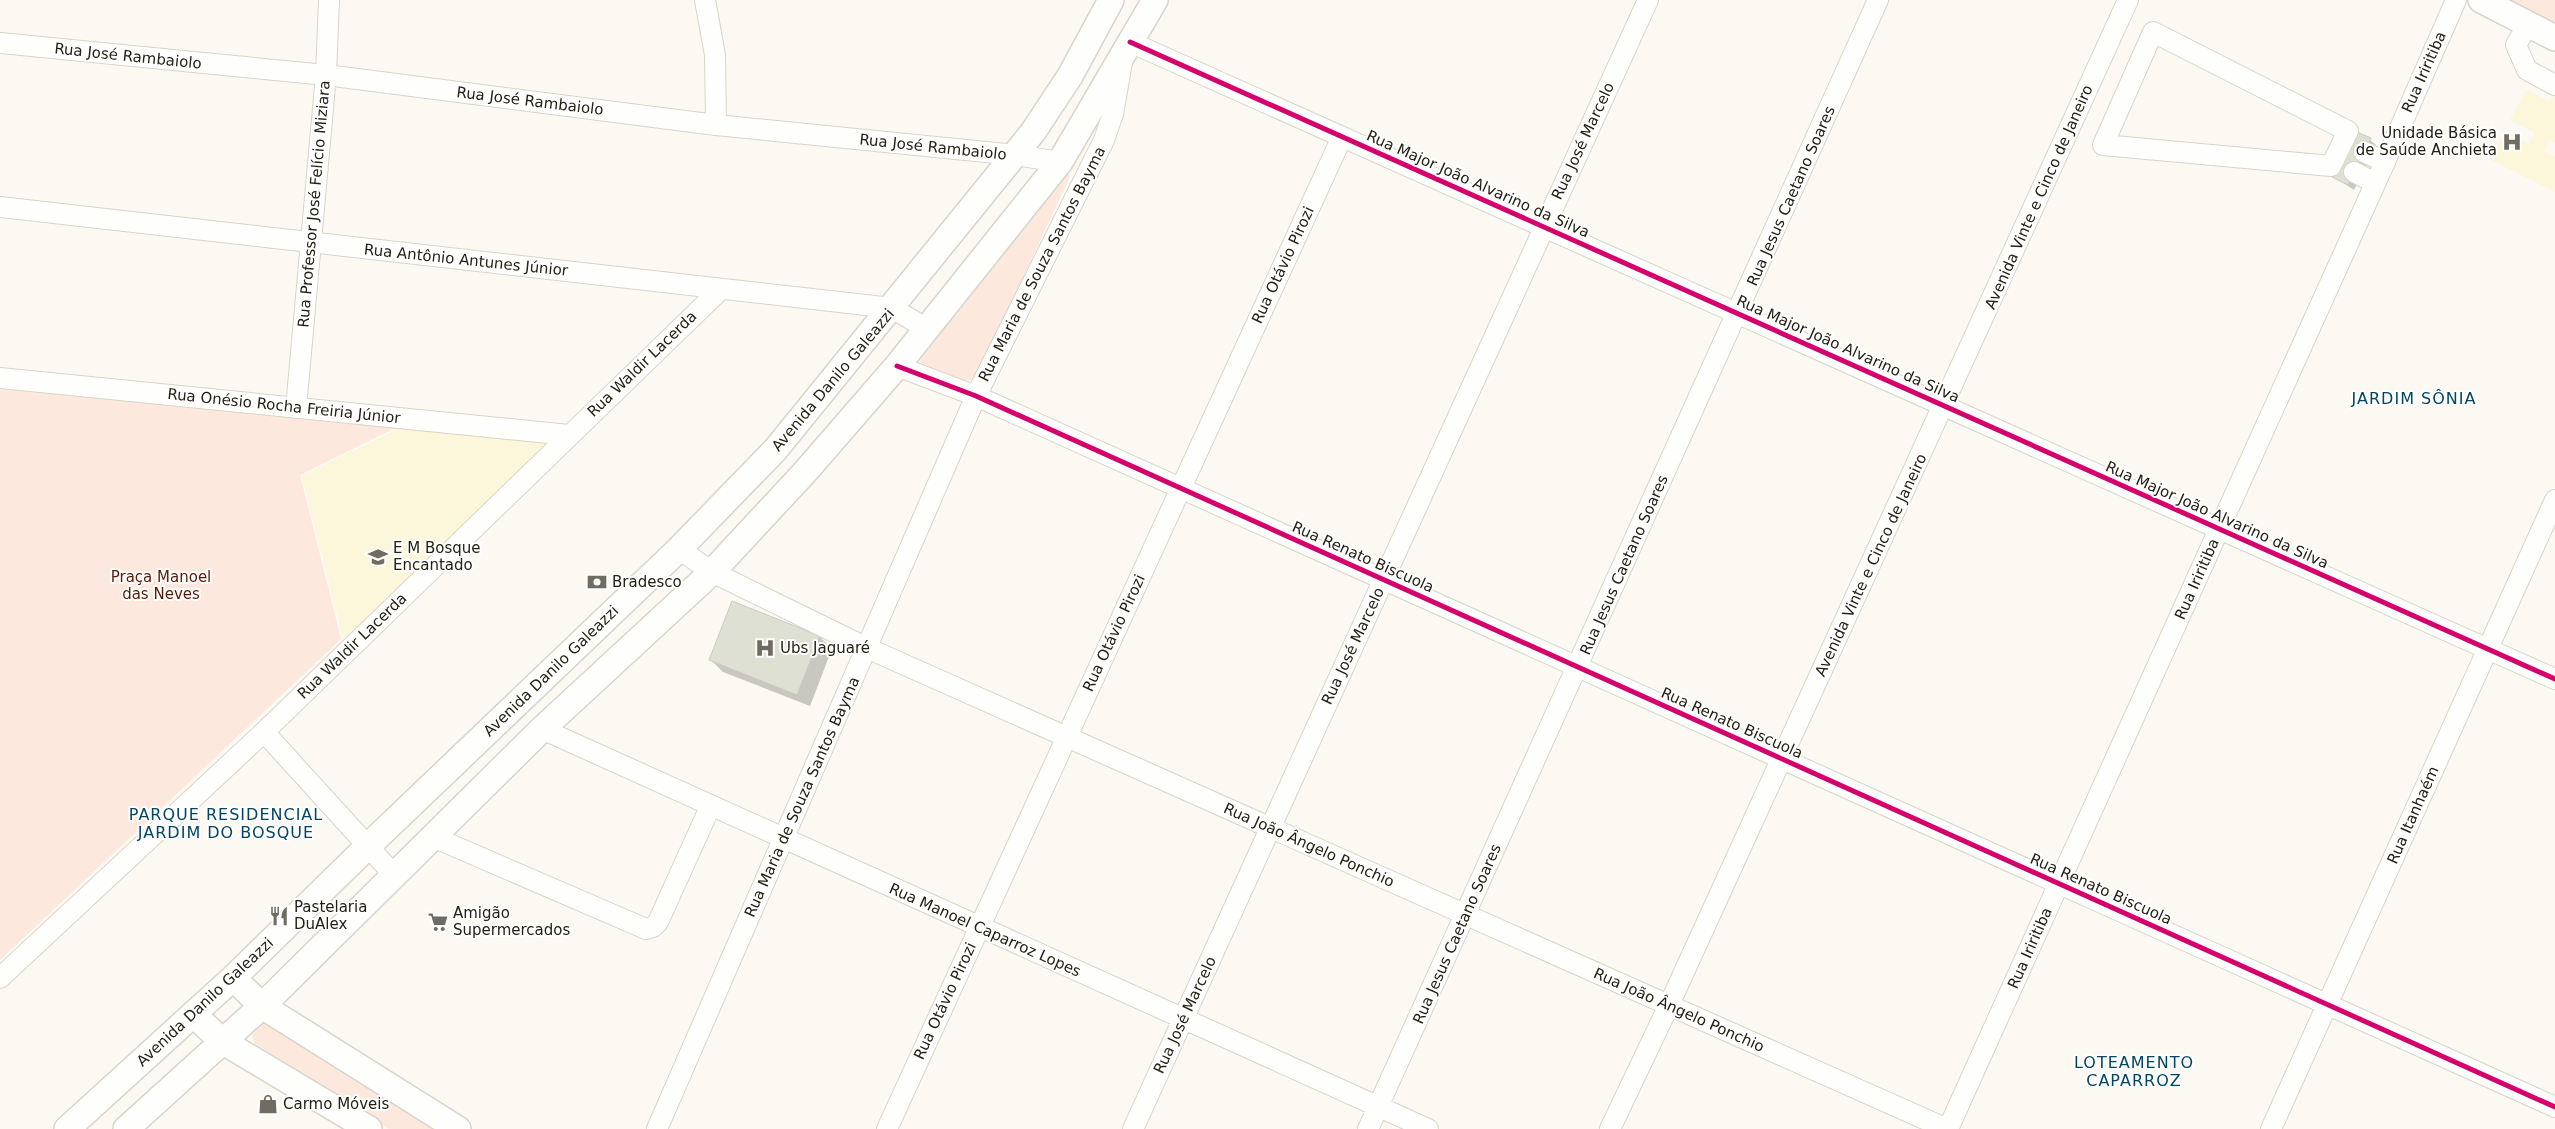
<svg xmlns="http://www.w3.org/2000/svg" width="2555" height="1129" font-family="'DejaVu Sans',sans-serif">
<style>
.built{fill:#fcf6da}
.green{fill:#fce8dd}
.shadow{fill:#0003}
.building{fill:#dde0d3;stroke:#cacbc2}
.lines{fill:none;stroke-linecap:round;stroke-linejoin:round}
.minor-casing{stroke:#d7d5ca;stroke-width:22}
.major-casing{stroke:#d7d5ca;stroke-width:28}
.minor{stroke:#fefefd;stroke-width:20}
.major{stroke:#fefefd;stroke-width:25}
.cycleway-casing{stroke:#fff;stroke-width:8}
.cycleway{stroke:#d6006c;stroke-width:5}
.labels{text-anchor:middle;dominant-baseline:central;stroke-width:4;stroke-linejoin:round;paint-order:stroke}
.street-label{font-size:15px;fill:#242114;stroke:#fff}
.poi-label{font-size:15px;fill:#242114;stroke:#fff;text-anchor:start}
.park-label{font-size:15px;fill:#591a00;stroke:#fff}
.neighbourhood-label{font-size:16px;letter-spacing:1px;fill:#004564;stroke:#fff}
</style>
<rect width="100%" height="100%" fill="#fbf9f1"/>
<path class="built" d="M2526,90L2549,101L2555,94V143L2549,140L2544,151L2555,157V192L2491,160L2505,131L2529,144L2535,133L2510,120Z
M401,427L548,443L353,637H343L302,476Z"/>
<path class="green" d="M2504,0H2555V26Z
M1065,169L1070,176L976,380H959L921,368L920,355Z
M0,386L399,426L300,475L341,639L0,960Z
M267,1021L437,1129H389L254,1043L251,1029Z"/>
<path class="shadow" d="M2356,132L2370,140L2376,145L2354,190L2333,176Z
M820,637L832,649L810,706L723,672L710,659Z"/>
<path class="building" d="M2355,131L2371,138L2348,185L2332,177Z
M732,601L820,636L797,695L709,660Z"/>
<g class="lines">
<defs>
<path id="minor" d="M705,0L715,55L716,125
M2528,24L2516,45L2527,70L2555,85
M2153,32L2348,131L2331,166L2103,145Z
M1130,42L2555,679
M0,43L326,75L716,125L1016,155L1060,162
M2364,152L2385,162
M2354,172L2375,183
M0,207L892,308L927,329
M897,366L976,396L2555,1107
M0,378L569,435
M296,408L326,75L329,0
M679,549L712,572L867,648L1947,1129
M542,729L1428,1129
M264,732L395,876
M433,837L646,929L653,927L658,922L711,805
M0,978L264,732L721,289
M657,1129L976,396L1104,140L1113,114L1122,62
M887,1129L1342,137
M1133,1129L1648,0
M1368,1129L1878,0
M1610,1129L1669,1005L2128,0
M1948,1129L2385,162L2456,0
M2271,1129L2555,500"/>
<path id="major" d="M2481,0L2555,38
M233,978L262,1006L458,1129
M193,1014L222,1041L369,1129
M67,1129L233,978L367,847L679,549L776,449L1033,132L1070,76L1111,0
M126,1129L262,1006L542,729L712,572L805,472L897,366L1060,162L1155,0"/>
</defs>
<use href="#minor" class="minor-casing"/>
<use href="#major" class="major-casing"/>
<use href="#minor" class="minor"/>
<use href="#major" class="major"/>
<defs>
<path id="cycleway" d="M1130,42L2555,679
M897,366L976,396L2555,1107"/>
</defs>
<use href="#cycleway" class="cycleway-casing"/>
<use href="#cycleway" class="cycleway"/>
</g>
<defs>
<symbol id="hospital-bare" viewBox="-9 -9 18 18"><path d="M-5-5h3v3.5h4V-5h3V5h-3V1.5h-4V5h-3Z" fill="#6f6d61" stroke="#fff" stroke-width="2.5" paint-order="stroke"/></symbol>
<symbol id="school-bare" viewBox="-9 -9 18 18"><path d="M0-5L7-2L0 1L-7-2ZM-4 1L0 2.5L4 1V4Q0 6-4 4Z" fill="#6f6d61" stroke="#fff" stroke-width="2.5" paint-order="stroke"/></symbol>
<symbol id="bank-bare" viewBox="-9 -9 18 18"><path d="M-6-4H6V4H-6ZM0-2.3a2.3 2.3 0 1 0 0 4.6a2.3 2.3 0 1 0 0-4.6Z" fill="#6f6d61" stroke="#fff" stroke-width="2.5" paint-order="stroke"/></symbol>
<symbol id="restaurant-bare" viewBox="-9 -9 18 18"><path d="M-5-6h1v4h1v-4h1v4h1v-4h1v5L-1.5 .5V6h-2V.5L-5-1ZM5-6V6H3V1.5H1.5Q1.5-4 5-6Z" fill="#6f6d61" stroke="#fff" stroke-width="2.5" paint-order="stroke"/></symbol>
<symbol id="supermarket-bare" viewBox="-9 -9 18 18"><path d="M-6-5.5h2.5l.6 2H6L4.5 2H-2.5L-4.4-4H-6ZM-1.5 3.2a1.3 1.3 0 1 0 .1 0ZM3 3.2a1.3 1.3 0 1 0 .1 0Z" fill="#6f6d61" stroke="#fff" stroke-width="2.5" paint-order="stroke"/></symbol>
<symbol id="shop-bare" viewBox="-9 -9 18 18"><path d="M-5-2.5h2.3a2.7 3.5 0 0 1 5.4 0H5L5.5 6h-11ZM-1.5-2.5h3a1.5 2.3 0 0 0-3 0Z" fill="#6f6d61" stroke="#fff" stroke-width="2.5" paint-order="stroke"/></symbol>
</defs>
<g fill-rule="evenodd">
<use href="#hospital-bare" x="2498" y="128" width="28" height="28"/>
<use href="#school-bare" x="364" y="543" width="28" height="28"/>
<use href="#bank-bare" x="583" y="568" width="28" height="28"/>
<use href="#hospital-bare" x="751" y="634" width="28" height="28"/>
<use href="#restaurant-bare" x="265" y="902" width="28" height="28"/>
<use href="#supermarket-bare" x="424" y="908" width="28" height="28"/>
<use href="#shop-bare" x="254" y="1090" width="28" height="28"/>
</g>
<g class="labels">
<g class="street-label">
<text transform="translate(128 56) rotate(6)">Rua José Rambaiolo</text>
<text transform="translate(2424 72) rotate(-66)">Rua Iriritiba</text>
<text transform="translate(530 101) rotate(7)">Rua José Rambaiolo</text>
<text transform="translate(1583 141) rotate(-65)">Rua José Marcelo</text>
<text transform="translate(933 147) rotate(6)">Rua José Rambaiolo</text>
<text transform="translate(1478 184) rotate(24)">Rua Major João Alvarino da Silva</text>
<text transform="translate(1791 196) rotate(-66)">Rua Jesus Caetano Soares</text>
<text transform="translate(2039 197) rotate(-66)">Avenida Vinte e Cinco de Janeiro</text>
<text transform="translate(314 204) rotate(-85)">Rua Professor José Felício Miziara</text>
<text transform="translate(466 260) rotate(6)">Rua Antônio Antunes Júnior</text>
<text transform="translate(1042 264) rotate(-63)">Rua Maria de Souza Santos Bayma</text>
<text transform="translate(1283 265) rotate(-65)">Rua Otávio Pirozi</text>
<text transform="translate(1848 349) rotate(24)">Rua Major João Alvarino da Silva</text>
<text transform="translate(642 364) rotate(-44)">Rua Waldir Lacerda</text>
<text transform="translate(833 380) rotate(-50)">Avenida Danilo Galeazzi</text>
<text transform="translate(284 406) rotate(6)">Rua Onésio Rocha Freiria Júnior</text>
<text transform="translate(2217 515) rotate(24)">Rua Major João Alvarino da Silva</text>
<text transform="translate(1363 557) rotate(24)">Rua Renato Biscuola</text>
<text transform="translate(1624 565) rotate(-66)">Rua Jesus Caetano Soares</text>
<text transform="translate(1871 565) rotate(-65)">Avenida Vinte e Cinco de Janeiro</text>
<text transform="translate(2197 579) rotate(-66)">Rua Iriritiba</text>
<text transform="translate(1114 633) rotate(-65)">Rua Otávio Pirozi</text>
<text transform="translate(352 646) rotate(-44)">Rua Waldir Lacerda</text>
<text transform="translate(1353 646) rotate(-65)">Rua José Marcelo</text>
<text transform="translate(551 671) rotate(-44)">Avenida Danilo Galeazzi</text>
<text transform="translate(1732 723) rotate(24)">Rua Renato Biscuola</text>
<text transform="translate(802 797) rotate(-66)">Rua Maria de Souza Santos Bayma</text>
<text transform="translate(2413 815) rotate(-66)">Rua Itanhaém</text>
<text transform="translate(1309 845) rotate(24)">Rua João Ângelo Ponchio</text>
<text transform="translate(2101 889) rotate(24)">Rua Renato Biscuola</text>
<text transform="translate(985 930) rotate(24)">Rua Manoel Caparroz Lopes</text>
<text transform="translate(1457 934) rotate(-66)">Rua Jesus Caetano Soares</text>
<text transform="translate(2030 948) rotate(-66)">Rua Iriritiba</text>
<text transform="translate(945 1001) rotate(-65)">Rua Otávio Pirozi</text>
<text transform="translate(205 1002) rotate(-43)">Avenida Danilo Galeazzi</text>
<text transform="translate(1679 1010) rotate(24)">Rua João Ângelo Ponchio</text>
<text transform="translate(1185 1015) rotate(-65)">Rua José Marcelo</text>
</g>
<g class="poi-label">
<text x="2497" y="133" text-anchor="end">Unidade Básica<tspan x="2497" dy="17">de Saúde Anchieta</tspan></text>
<text x="393" y="548">E M Bosque<tspan x="393" dy="17">Encantado</tspan></text>
<text x="612" y="582">Bradesco</text>
<text x="780" y="648">Ubs Jaguaré</text>
<text x="294" y="907">Pastelaria<tspan x="294" dy="17">DuAlex</tspan></text>
<text x="453" y="913">Amigão<tspan x="453" dy="17">Supermercados</tspan></text>
<text x="283" y="1104">Carmo Móveis</text>
</g>
<g class="park-label">
<text x="161" y="577">Praça Manoel<tspan x="161" dy="17">das Neves</tspan></text>
</g>
<g class="neighbourhood-label">
<text x="2414" y="398">JARDIM SÔNIA</text>
<text x="226" y="814">PARQUE RESIDENCIAL<tspan x="226" dy="18">JARDIM DO BOSQUE</tspan></text>
<text x="2134" y="1062">LOTEAMENTO<tspan x="2134" dy="18">CAPARROZ</tspan></text>
</g>
</g>
</svg>
